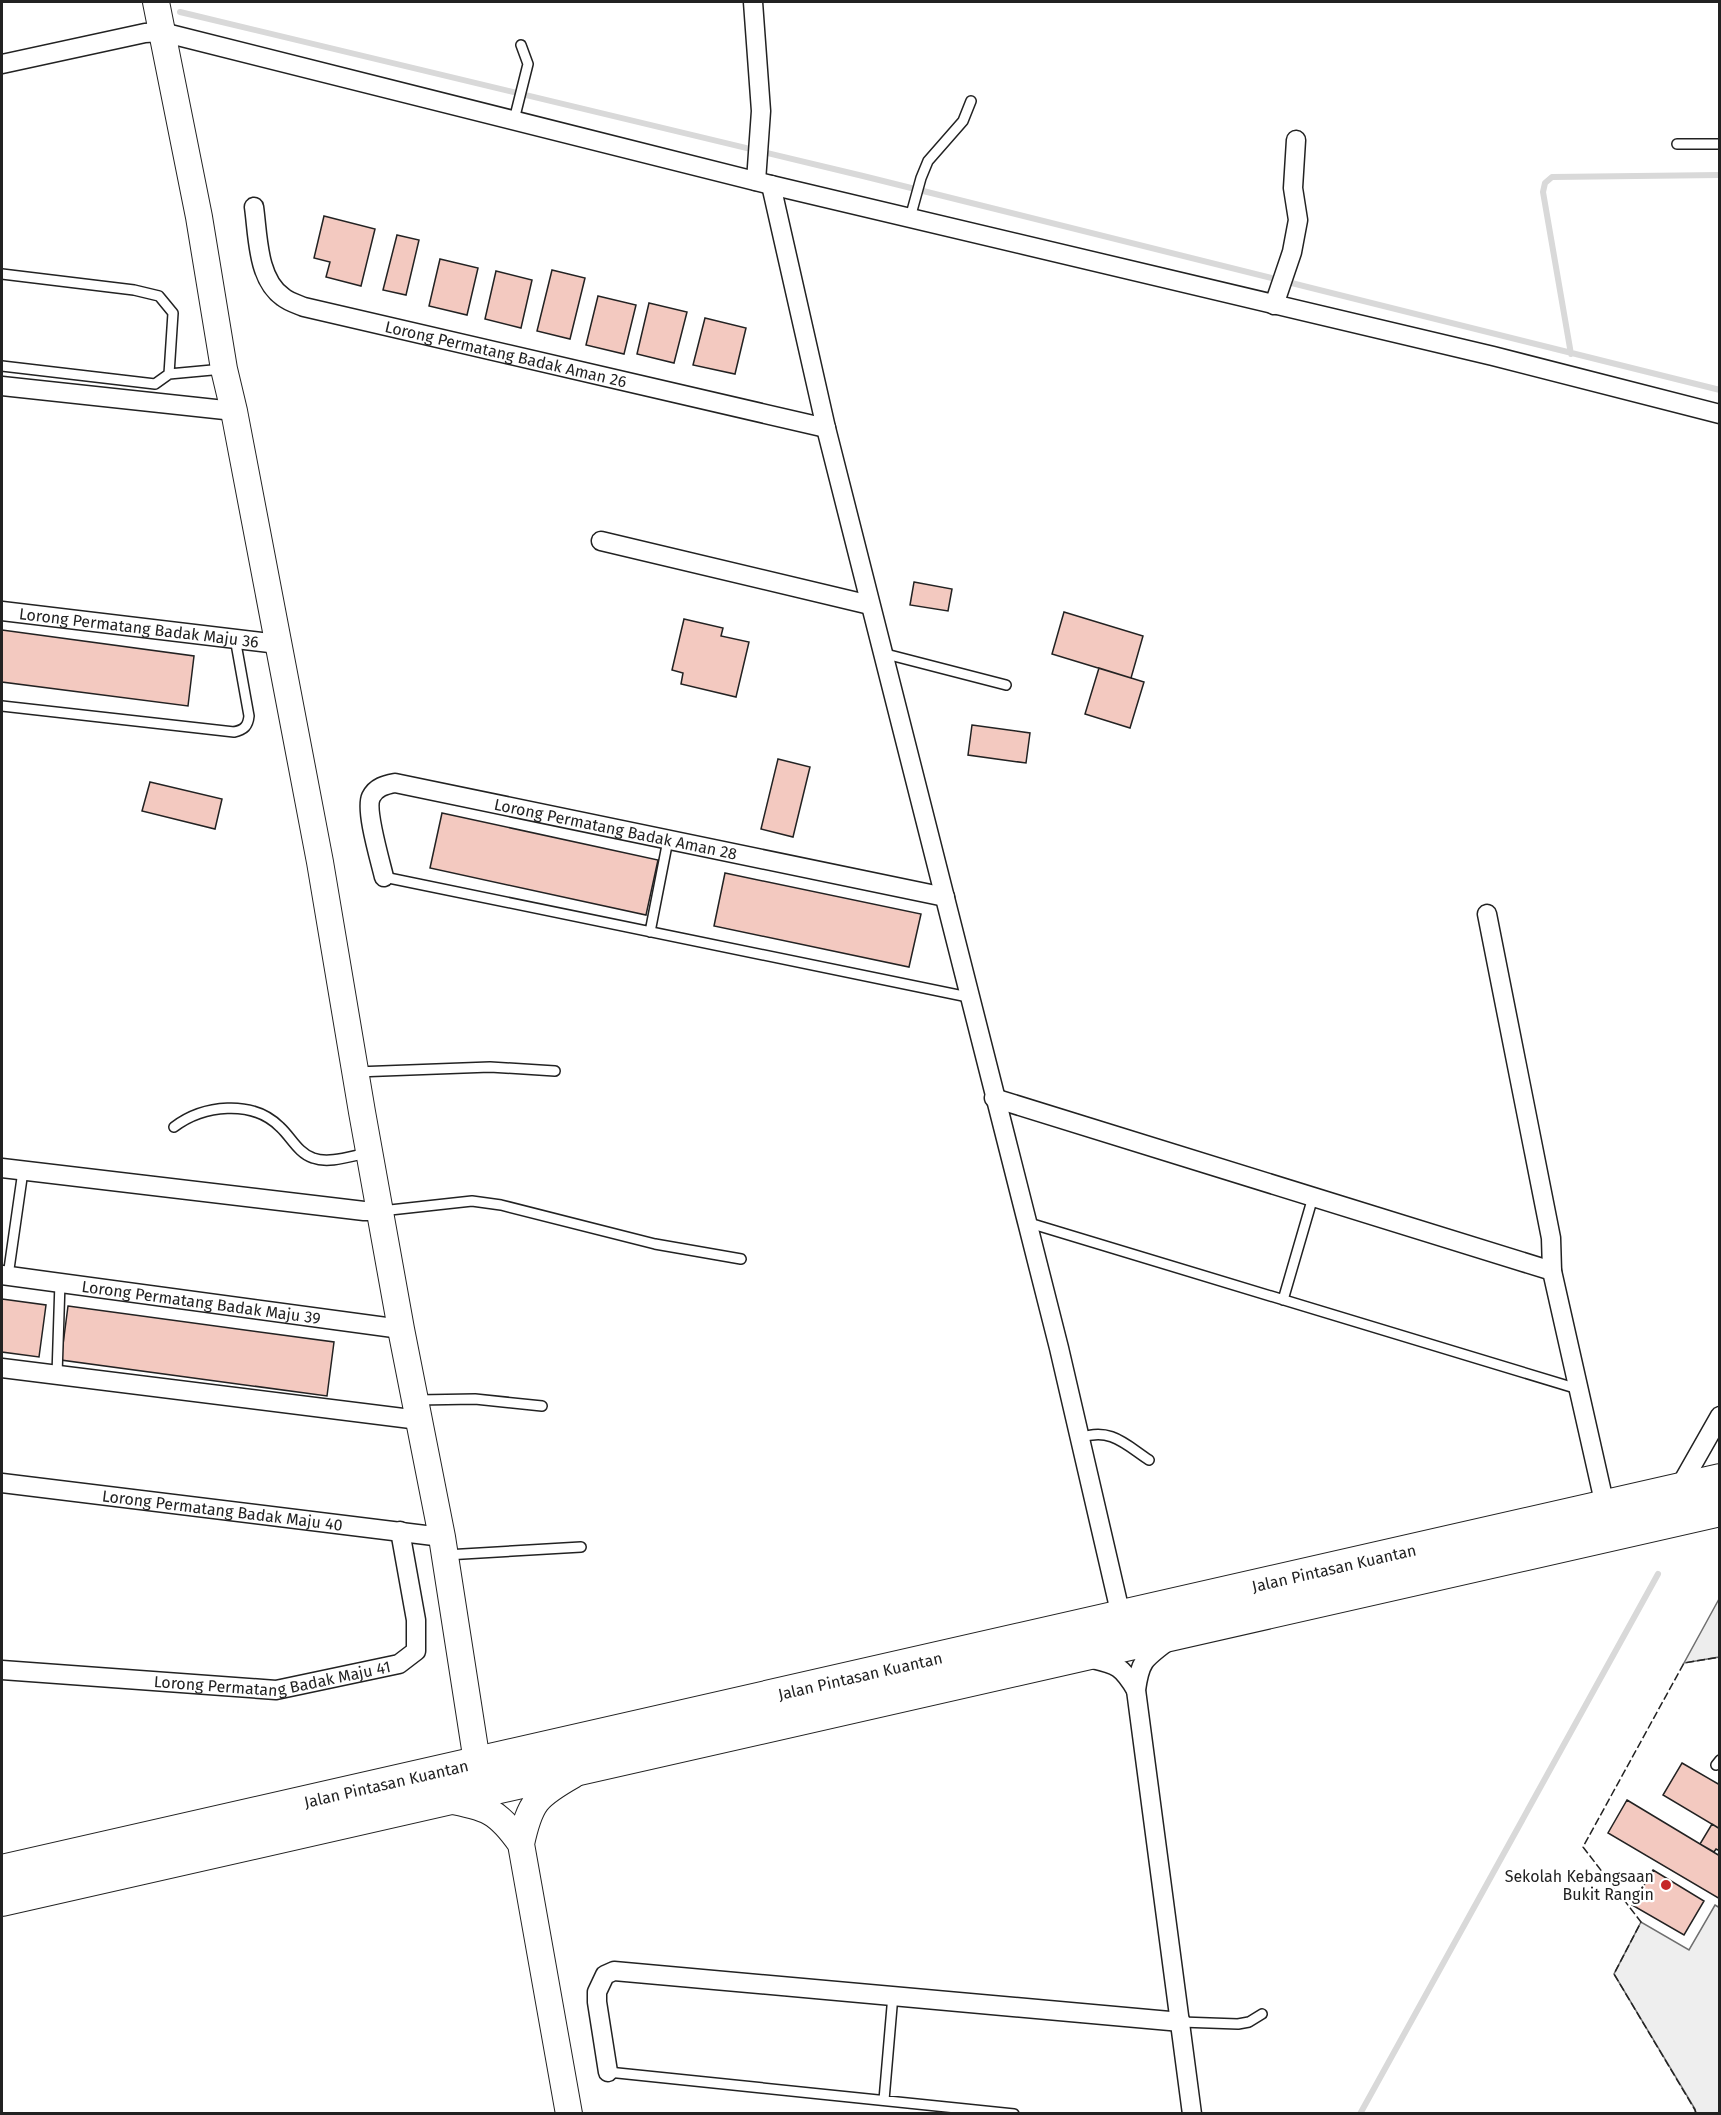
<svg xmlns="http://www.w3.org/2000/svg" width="1721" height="2115" font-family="'Fira Sans',sans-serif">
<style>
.green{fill:#eee;stroke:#6f6f6f;stroke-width:1.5}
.parking{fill:#ededed;stroke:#6f6f6f;stroke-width:1.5}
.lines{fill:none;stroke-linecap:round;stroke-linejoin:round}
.stream{stroke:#d9d9d9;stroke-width:6}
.building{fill:#f3c9c0;stroke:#222;stroke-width:1.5}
.lane-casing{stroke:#222;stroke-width:12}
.street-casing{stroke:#222;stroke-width:21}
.secondary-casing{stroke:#222;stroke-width:28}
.highway-casing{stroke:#222;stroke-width:34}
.lane{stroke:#fff;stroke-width:9}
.street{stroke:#fff;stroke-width:18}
.secondary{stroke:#fff;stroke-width:26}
.highway{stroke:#fff;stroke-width:32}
.fence{stroke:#222;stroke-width:1.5;stroke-dasharray:8 3;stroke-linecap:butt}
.poi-dot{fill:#c62828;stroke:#fff;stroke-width:2}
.labels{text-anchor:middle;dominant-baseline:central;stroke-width:4.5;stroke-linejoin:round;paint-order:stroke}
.street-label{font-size:16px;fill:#222;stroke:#fff}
.poi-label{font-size:16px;fill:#222;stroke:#fff;text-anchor:end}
</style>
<rect width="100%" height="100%" fill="#fff"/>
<path class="green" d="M1715,1905L1720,1908L1719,2113H1696L1695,2109L1614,1974L1641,1922L1689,1950Z"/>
<path class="parking" d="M1719,1599V1657L1684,1663Z"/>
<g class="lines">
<path class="stream" d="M180,12L863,176L1720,390
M1571,354L1543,192L1545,183L1552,177L1720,175
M1360,2114L1658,1574"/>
</g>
<path class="building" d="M324,216L375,229L361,286L326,277L330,262L314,258Z
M397,235L419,240L406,295L383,290Z
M440,259L478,268L467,315L429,306Z
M552,270L585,278L570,339L537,331Z
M496,271L532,280L521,328L485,319Z
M598,296L636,305L624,354L586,345Z
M649,303L687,312L674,363L637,354Z
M705,318L746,328L735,374L693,365Z
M914,582L952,589L948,611L910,605Z
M1064,612L1143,636L1131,678L1052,654Z
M684,619L723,628L721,636L749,642L736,697L681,684L683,673L672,670Z
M2,630L194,656L188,706L2,682Z
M1099,668L1144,682L1130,728L1085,714Z
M972,725L1030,733L1026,763L968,755Z
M778,759L810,767L793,837L761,829Z
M150,782L222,799L215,829L142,811Z
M442,813L658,860L646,915L430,868Z
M725,873L921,914L909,967L714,926Z
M2,1299L46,1305L39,1357L2,1352Z
M68,1306L334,1342L327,1396L61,1360Z
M1682,1763L1720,1785V1829L1663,1795Z
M1627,1800L1720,1856V1899L1608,1833Z
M1712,1824L1720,1829V1851L1716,1849L1714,1852L1700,1844Z
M1653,1870L1704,1901L1684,1935L1632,1905Z"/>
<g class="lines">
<defs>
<path id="lane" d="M514,120L528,64L521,45
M1677,144H1720
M910,218L921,178L928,161L963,121L971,101
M2,274L134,290L159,296L173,313L169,374
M2,366L155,384L169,374L223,369
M882,653L1006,685
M2,706L234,732C244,730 248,726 249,716L235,638
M384,877L968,997
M650,932L668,840
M356,1072L490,1067L555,1071
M174,1127C203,1105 252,1099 280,1127C291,1137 298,1153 313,1158C329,1164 351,1156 367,1153
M381,1211L472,1201L501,1205L655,1244L741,1259
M1026,1222L1578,1389
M8,1276L23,1171
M1283,1300L1313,1197
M57,1375L60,1282
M418,1400L475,1399L542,1406
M1080,1438C1110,1427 1125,1444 1149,1460
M446,1555L581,1547
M1716,1765L1720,1760
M1181,2022L1238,2024L1249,2022L1262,2014
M608,2072L1014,2114
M884,2100L893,1995"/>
<g id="street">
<path d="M753,2L761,111L756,181"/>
<path d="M2,64L145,33L162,32L771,185L1493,356L1720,414"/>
<path d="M771,185L826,428L1059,1348L1121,1616"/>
<path id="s1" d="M254,207C258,235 257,279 283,297C289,302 297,304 304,307L826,428"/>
<path d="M1274,305L1292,252L1298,220L1293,188L1296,140"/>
<path d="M2,386L234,411"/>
<path d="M601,541L870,605"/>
<path id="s2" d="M2,611L278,644"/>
<path id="s3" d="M384,877C380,860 365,810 371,797C376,787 385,785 395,783L945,897"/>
<path d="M1487,914L1551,1238L1552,1271L1605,1506"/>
<path d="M994,1098L1552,1271"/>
<path d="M2,1168L364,1211H380"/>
<path id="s4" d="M2,1275L401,1329"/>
<path d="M2,1368L419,1420"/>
<path id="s5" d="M2,1483L442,1537"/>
<path d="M1678,1490L1720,1416"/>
<path d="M1168,1641C1144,1659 1140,1661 1136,1690L1192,2114"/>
<path d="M1088,1658C1117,1665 1121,1665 1136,1690"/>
<path id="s6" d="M2,1670L276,1690L399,1664L416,1651V1620L400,1531"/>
<path d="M608,2072L597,2002V1992L605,1975L614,1971L1181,2022"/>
</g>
<path id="secondary" d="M156,2L199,217L224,369L234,411L320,862L362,1112L401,1329L442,1537L477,1762
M447,1800C487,1807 498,1811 521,1844
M569,2114L521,1844C530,1802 536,1796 573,1775"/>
<g id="highway">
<path id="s7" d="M2,1871L1720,1480"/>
<path d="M2,1900L1720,1510"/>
</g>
</defs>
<use href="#lane" class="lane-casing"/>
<use href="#street" class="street-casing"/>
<use href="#secondary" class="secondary-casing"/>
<use href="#highway" class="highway-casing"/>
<use href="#lane" class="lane"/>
<use href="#street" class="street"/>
<use href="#secondary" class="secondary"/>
<use href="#highway" class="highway"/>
<path class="fence" d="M1696,2114L1695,2110L1614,1974L1641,1922L1583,1847L1684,1663L1720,1657"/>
</g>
<circle class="poi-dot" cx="1666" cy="1885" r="6"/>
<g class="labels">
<g class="street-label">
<text stroke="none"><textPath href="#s1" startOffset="328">Lorong Permatang Badak Aman 26</textPath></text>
<text stroke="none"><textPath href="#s2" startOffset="138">Lorong Permatang Badak Maju 36</textPath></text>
<text stroke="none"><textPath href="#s3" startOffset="336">Lorong Permatang Badak Aman 28</textPath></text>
<text stroke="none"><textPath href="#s4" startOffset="201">Lorong Permatang Badak Maju 39</textPath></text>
<text stroke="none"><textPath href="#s5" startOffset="222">Lorong Permatang Badak Maju 40</textPath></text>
<text stroke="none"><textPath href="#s7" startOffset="1366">Jalan Pintasan Kuantan</textPath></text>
<text stroke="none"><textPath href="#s6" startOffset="272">Lorong Permatang Badak Maju 41</textPath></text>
<text stroke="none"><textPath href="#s7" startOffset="880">Jalan Pintasan Kuantan</textPath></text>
<text stroke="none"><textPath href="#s7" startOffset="394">Jalan Pintasan Kuantan</textPath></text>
</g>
<g class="poi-label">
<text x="1654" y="1876">Sekolah Kebangsaan<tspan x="1654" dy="18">Bukit Rangin</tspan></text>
</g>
</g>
<rect width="1721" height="2115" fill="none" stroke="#222222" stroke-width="6"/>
</svg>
